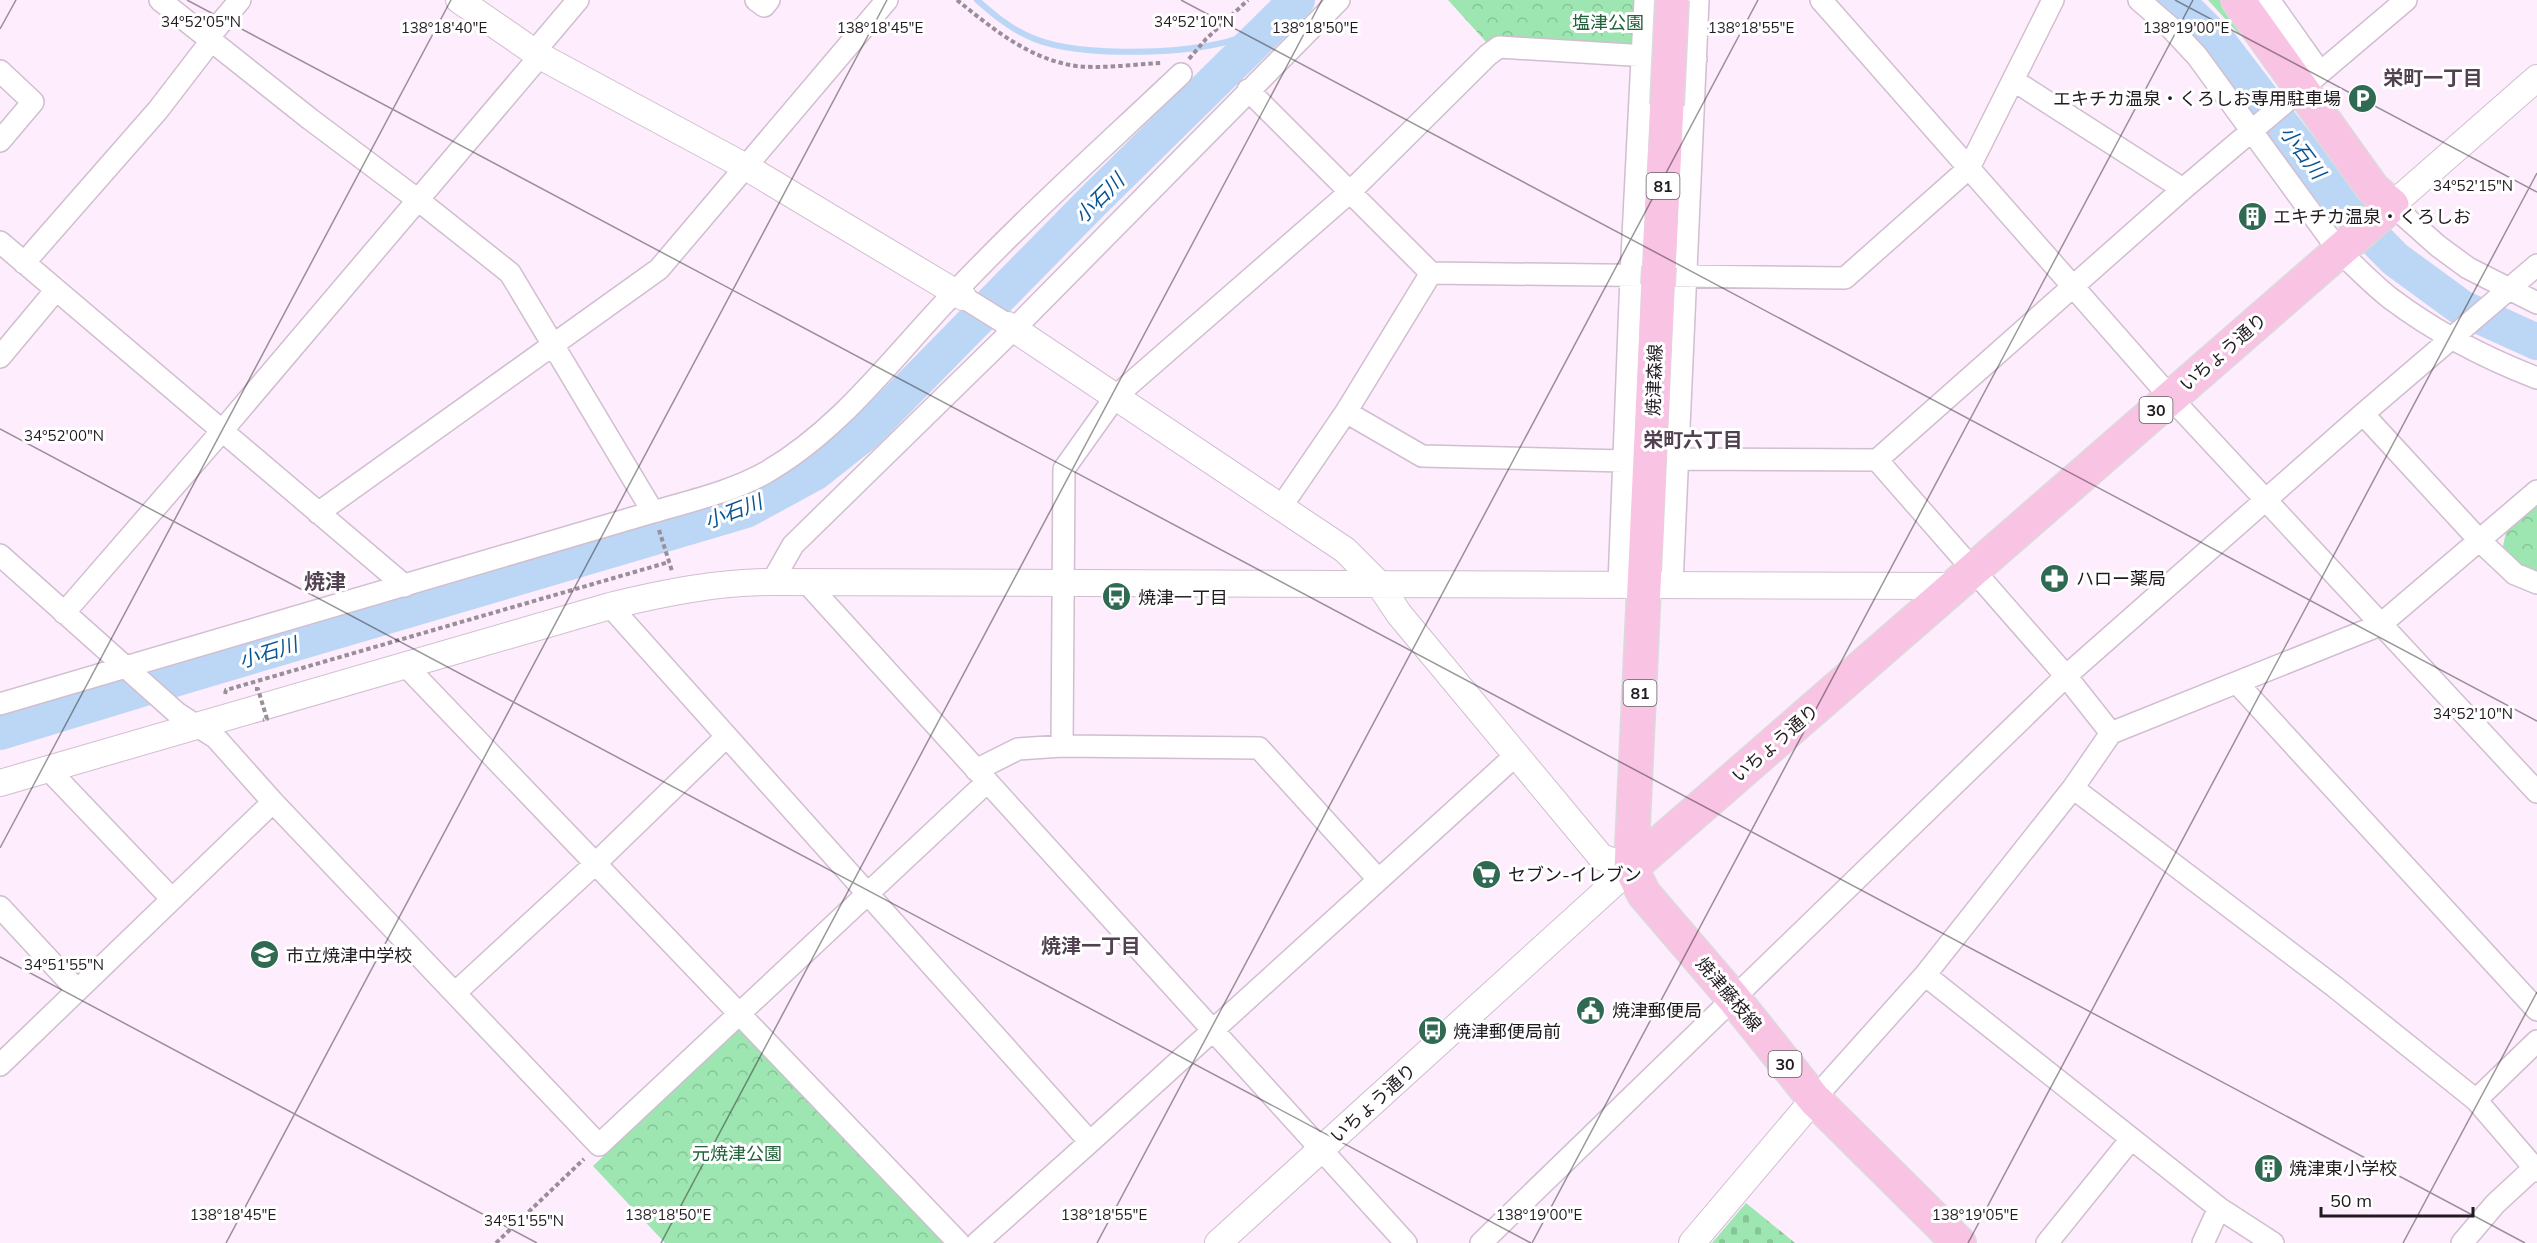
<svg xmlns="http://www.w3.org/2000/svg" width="2537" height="1243" font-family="Mulish,'Noto Sans JP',sans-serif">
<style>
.cemetery{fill:url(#cemetery-stones)}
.park{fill:url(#park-crowns)}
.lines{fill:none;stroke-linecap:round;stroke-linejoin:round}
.stream{stroke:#bcd7f5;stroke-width:6}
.river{stroke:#bcd7f5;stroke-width:36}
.minor-casing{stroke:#d1bed0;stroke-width:24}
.tertiary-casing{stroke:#d1bed0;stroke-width:28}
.primary-casing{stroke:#dbdadb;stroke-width:36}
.path{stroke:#9a8e99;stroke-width:4;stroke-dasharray:4.5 3;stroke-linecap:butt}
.minor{stroke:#fff;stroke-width:21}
.tertiary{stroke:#fff;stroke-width:26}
.primary{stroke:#f9c3e4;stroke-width:33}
.primary-bridge-casing{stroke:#dbdadb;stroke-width:36;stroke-linecap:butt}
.path-bridge{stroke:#9a8e99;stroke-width:4;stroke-dasharray:4.5 3;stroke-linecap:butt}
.primary-bridge{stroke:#f9c3e4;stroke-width:33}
.ticks{fill:none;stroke:#211a20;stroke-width:1.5;stroke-opacity:0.45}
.labels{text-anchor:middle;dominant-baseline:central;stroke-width:6;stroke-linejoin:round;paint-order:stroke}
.shield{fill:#fff;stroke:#645f63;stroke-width:1.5}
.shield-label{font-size:16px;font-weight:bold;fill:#211a20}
.park-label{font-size:18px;fill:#216239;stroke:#fff}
.poi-label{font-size:18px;fill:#211a20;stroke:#fff;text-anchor:start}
.street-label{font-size:18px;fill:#211a20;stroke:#fff}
.neighbourhood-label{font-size:20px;font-weight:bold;fill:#514151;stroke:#fff}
.water-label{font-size:20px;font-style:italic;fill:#085495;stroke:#fff}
.quarter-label{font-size:21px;font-weight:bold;fill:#514151;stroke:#fff}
.ticks-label{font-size:15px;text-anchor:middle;fill:#211a20;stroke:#fff;stroke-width:6;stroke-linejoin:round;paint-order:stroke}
</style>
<defs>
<pattern id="cemetery-stones" width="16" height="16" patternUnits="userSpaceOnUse" patternTransform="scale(1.5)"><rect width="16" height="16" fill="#9de5b1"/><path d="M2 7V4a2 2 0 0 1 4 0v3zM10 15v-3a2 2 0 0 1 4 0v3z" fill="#87c498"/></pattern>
<pattern id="park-crowns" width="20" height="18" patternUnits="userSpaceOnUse" patternTransform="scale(1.5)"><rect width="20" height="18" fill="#9de5b1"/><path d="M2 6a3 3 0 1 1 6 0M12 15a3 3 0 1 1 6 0" fill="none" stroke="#87c498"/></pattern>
</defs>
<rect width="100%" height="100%" fill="#fdedfd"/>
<path class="cemetery" d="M1746,1203L1795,1243H1712Z"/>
<path class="park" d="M1448,0H1637L1636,39L1630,46L1487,43Z
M2208,0H2223L2243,29L2239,34Z
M2537,505V572L2528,570L2502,551L2506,532Z
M739,1026L948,1243H665L593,1166Z"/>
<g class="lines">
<path class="stream" d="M977,0C992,13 1008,27 1026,35C1070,58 1174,54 1222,43C1238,39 1255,31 1270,25"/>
<path class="river" d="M2176,0L2220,44L2347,210L2395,259L2462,308L2537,342
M0,732L184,676L746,510L814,473L866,432L1090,204L1297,0"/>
<defs>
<path id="minor" d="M160,0L310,119L418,200L510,273L653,512
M756,0L764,6L769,0
M1821,0L2171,398L2537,792
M2139,0L2169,26L2197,56L2339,251C2356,267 2372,284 2390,298C2435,332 2485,358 2537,378
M2269,0L2320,72
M208,38L240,0
M534,52L578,0
M0,71L33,102L0,141
M2013,80L2183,189
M1248,90L1431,273
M2392,205L2438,246L2468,268L2537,303
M0,242L405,586
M24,263L158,110L211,41
M963,297L1008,325
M0,357L56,290
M1346,412L1422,456L1624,461
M2363,414L2480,541L2515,574L2537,583
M1678,459L1877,460L2183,189L2406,0
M1877,460L2066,676L2111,733
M1281,507L1346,412L1431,273L1845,278L1969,168L2053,0
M318,513L659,269L887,0
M0,555L177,713L216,738L273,802L599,1145L987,782
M772,582L793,545L1014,329L1339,0
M807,583L1406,1243
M1619,585L1631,276L1645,0
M1672,585L1698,0
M610,606L1090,1142
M64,613L221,432L540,56
M406,666L959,1243
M2237,683L2537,1010
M0,704L653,512C690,501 731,492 765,473C842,429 894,355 955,292C1027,216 1105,146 1181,74
M1062,746L1064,469L1116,396L1350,192L1488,55L1499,47L1696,59
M48,769L172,899
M976,770L1018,749L1062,746L1259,748L1378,879
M2073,788L2335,987L2476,1100
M0,907L77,990
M1925,975L2219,1208L2273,1243
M455,993L596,863L726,737
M2537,1041L2476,1100L2537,1171
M0,1065L273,802
M1814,1099L1925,975L2073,788L2111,733L2380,625L2537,491
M977,1243L1090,1142L1516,755
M1481,1243L2066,676L2363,414L2537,265
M2047,1243L2131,1139
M2203,1243L2219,1208
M2462,1243L2495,1204L2534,1168"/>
<path id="tertiary" d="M459,0L540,56L746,167L963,297
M2392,205L2537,78
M1008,325L1345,550L1379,584L1399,614L1601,857L1631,868L1218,1243
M0,783L610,606C663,593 717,582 772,582L1954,586
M1692,1243L1814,1099"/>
<path id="primary" d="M1659,267L1667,105
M1631,868L2392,205L2373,189L2238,0
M1631,868L1658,285
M1631,868L1644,894L1734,999L1814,1099L1959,1243"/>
</defs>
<use href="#minor" class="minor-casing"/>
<use href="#tertiary" class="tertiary-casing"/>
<use href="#primary" class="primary-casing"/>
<path class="path" d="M957,0C993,29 1029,59 1076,66C1104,69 1135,64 1163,63
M1189,59L1206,39L1248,0
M659,530L672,571
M225,694L226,690L669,562
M496,1243L584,1159"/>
<use href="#minor" class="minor"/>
<use href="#tertiary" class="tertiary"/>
<use href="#primary" class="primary"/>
<defs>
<path id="primary-bridge" d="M1667,105L1672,0
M1658,285L1659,267"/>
</defs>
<use href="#primary-bridge" class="primary-bridge-casing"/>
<path class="path-bridge" d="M255,689H258L267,719L263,720"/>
<use href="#primary-bridge" class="primary-bridge"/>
</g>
<path class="ticks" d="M187,0L2525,1243M1181,0L2537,721M2175,0L2537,192M0,29L16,0M0,429L1531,1243M0,848L451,0M0,957L537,1243M226,1243L887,0M661,1243L1322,0M1097,1243L1758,0M1532,1243L2193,0M1968,1243L2537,173M2403,1243L2537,992"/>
<defs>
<symbol id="parking-disc" viewBox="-11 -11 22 22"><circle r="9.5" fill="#306a52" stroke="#fff"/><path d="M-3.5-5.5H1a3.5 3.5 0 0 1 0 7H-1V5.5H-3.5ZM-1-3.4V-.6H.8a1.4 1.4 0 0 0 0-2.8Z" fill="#fff"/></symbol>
<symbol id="building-disc" viewBox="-11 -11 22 22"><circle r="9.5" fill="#306a52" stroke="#fff"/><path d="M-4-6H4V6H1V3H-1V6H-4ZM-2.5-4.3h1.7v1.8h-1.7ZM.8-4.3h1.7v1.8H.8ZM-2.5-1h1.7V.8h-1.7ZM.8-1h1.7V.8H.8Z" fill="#fff"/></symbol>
<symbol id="pharmacy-disc" viewBox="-11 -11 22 22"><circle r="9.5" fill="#306a52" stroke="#fff"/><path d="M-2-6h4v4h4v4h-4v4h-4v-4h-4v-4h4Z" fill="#fff"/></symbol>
<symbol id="bus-disc" viewBox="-11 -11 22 22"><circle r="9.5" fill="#306a52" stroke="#fff"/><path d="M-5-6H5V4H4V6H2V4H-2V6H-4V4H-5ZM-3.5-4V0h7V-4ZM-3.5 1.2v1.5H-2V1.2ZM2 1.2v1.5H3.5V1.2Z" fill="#fff"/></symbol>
<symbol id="supermarket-disc" viewBox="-11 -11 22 22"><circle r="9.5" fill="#306a52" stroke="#fff"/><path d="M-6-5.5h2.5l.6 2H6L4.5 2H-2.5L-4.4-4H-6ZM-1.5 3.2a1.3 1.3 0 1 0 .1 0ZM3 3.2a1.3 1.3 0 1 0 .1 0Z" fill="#fff"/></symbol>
<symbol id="school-disc" viewBox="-11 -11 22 22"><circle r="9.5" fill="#306a52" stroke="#fff"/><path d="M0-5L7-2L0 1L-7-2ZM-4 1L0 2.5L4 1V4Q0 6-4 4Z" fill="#fff"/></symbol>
<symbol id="civic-disc" viewBox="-11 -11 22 22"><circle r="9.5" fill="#306a52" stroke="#fff"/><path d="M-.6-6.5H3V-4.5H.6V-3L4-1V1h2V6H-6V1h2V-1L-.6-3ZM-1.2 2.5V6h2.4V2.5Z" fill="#fff"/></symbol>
</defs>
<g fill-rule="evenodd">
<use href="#parking-disc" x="2346" y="82" width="33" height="33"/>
<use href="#building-disc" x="2236" y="200" width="33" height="33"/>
<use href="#pharmacy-disc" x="2038" y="562" width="33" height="33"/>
<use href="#bus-disc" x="1100" y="580" width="33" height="33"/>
<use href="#supermarket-disc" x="1470" y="858" width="33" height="33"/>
<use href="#school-disc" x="248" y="938" width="33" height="33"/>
<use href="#civic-disc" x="1574" y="994" width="33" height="33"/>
<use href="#bus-disc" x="1416" y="1014" width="33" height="33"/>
<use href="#building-disc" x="2252" y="1152" width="33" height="33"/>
</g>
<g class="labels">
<g class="shield">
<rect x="1646.5" y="173" width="33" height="26" rx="4.5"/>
<rect x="2139.5" y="397" width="33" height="26" rx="4.5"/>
<rect x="1623.5" y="680" width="33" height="26" rx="4.5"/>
<rect x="1768.5" y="1051" width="33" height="26" rx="4.5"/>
</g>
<g class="shield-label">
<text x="1663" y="186">81</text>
<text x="2156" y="410">30</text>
<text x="1640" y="693">81</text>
<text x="1785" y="1064">30</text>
</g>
<g class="park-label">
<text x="1608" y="22">塩津公園</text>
<text x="737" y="1153">元焼津公園</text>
</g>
<g class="poi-label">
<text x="2341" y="98" text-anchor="end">エキチカ温泉・くろしお専用駐車場</text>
<text x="2273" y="216">エキチカ温泉・くろしお</text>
<text x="2076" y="578">ハロー薬局</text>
<text x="1138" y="597">焼津一丁目</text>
<text x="1508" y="874">セブン-イレブン</text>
<text x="286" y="955">市立焼津中学校</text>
<text x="1612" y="1010">焼津郵便局</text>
<text x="1453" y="1031">焼津郵便局前</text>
<text x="2289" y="1168">焼津東小学校</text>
</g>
<g class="street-label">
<text transform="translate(2223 352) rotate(-41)">いちょう通り</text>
<text transform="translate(1654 380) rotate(-88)">焼津森線</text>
<text transform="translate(1775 743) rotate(-41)">いちょう通り</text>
<text transform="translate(1729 994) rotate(50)">焼津藤枝線</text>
<text transform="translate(1373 1103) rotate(-42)">いちょう通り</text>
</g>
<g class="neighbourhood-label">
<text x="2433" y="77">栄町一丁目</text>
<text x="1693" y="439">栄町六丁目</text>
<text x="1091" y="945">焼津一丁目</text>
</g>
<g class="water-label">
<text transform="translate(2303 152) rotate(53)">小石川</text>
<text transform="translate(1099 198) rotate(-45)">小石川</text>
<text transform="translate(733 511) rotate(-21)">小石川</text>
<text transform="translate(268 652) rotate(-17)">小石川</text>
</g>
<g class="quarter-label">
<text x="325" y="581">焼津</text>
</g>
</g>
<g class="ticks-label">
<text x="201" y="27">34°52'05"N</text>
<text x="1194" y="27">34°52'10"N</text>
<text x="444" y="33">138°18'40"E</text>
<text x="880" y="33">138°18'45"E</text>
<text x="1315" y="33">138°18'50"E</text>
<text x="1751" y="33">138°18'55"E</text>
<text x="2186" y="33">138°19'00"E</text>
<text x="2473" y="191">34°52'15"N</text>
<text x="64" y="441">34°52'00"N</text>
<text x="2473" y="719">34°52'10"N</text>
<text x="64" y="970">34°51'55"N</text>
<text x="233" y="1220">138°18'45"E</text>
<text x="668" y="1220">138°18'50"E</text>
<text x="1104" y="1220">138°18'55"E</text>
<text x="1539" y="1220">138°19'00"E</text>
<text x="1975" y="1220">138°19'05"E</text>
<text x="524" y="1226">34°51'55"N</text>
</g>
<path d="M2321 1207v9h152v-9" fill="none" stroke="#211a20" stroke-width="3"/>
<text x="2330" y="1207" font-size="18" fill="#211a20" stroke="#ffffff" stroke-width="4.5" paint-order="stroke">50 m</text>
</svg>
